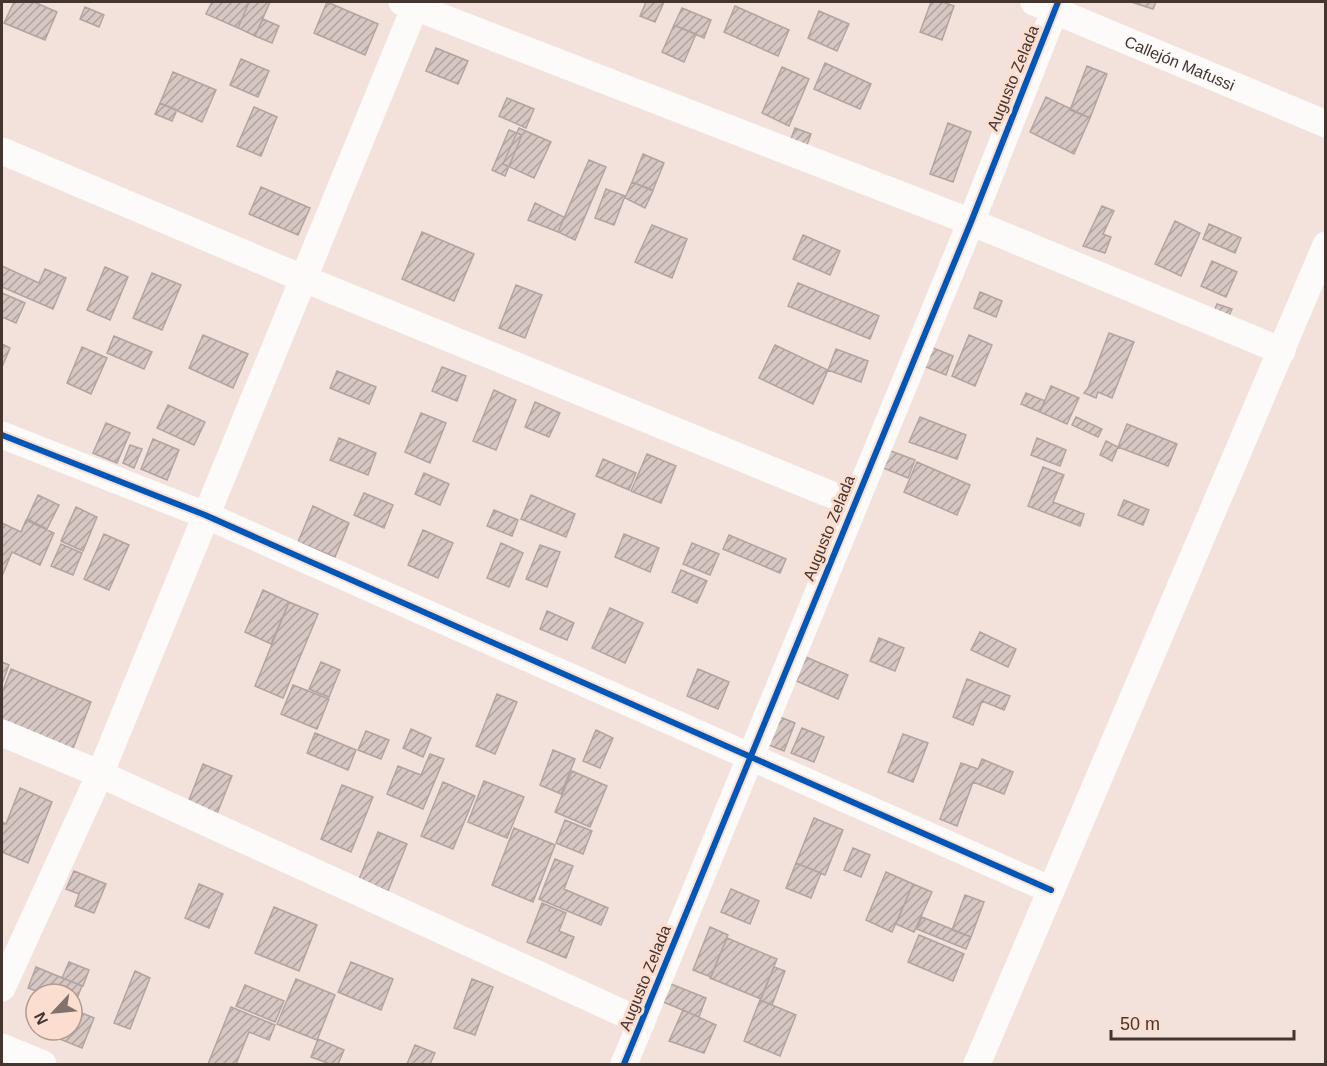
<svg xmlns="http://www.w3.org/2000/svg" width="1327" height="1066" font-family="Helvetica,sans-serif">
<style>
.building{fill:url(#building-hatch);stroke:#b2a4a1;stroke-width:1.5}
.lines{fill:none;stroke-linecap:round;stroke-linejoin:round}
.minor{stroke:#fdfbfa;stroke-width:27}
.cycleway-casing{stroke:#fcded1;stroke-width:10}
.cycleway{stroke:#0057b8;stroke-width:6}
.labels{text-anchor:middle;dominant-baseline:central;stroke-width:6;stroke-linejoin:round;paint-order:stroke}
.street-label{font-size:16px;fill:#44352f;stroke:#fcded1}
</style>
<defs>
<pattern id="building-hatch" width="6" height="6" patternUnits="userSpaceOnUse" patternTransform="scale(1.5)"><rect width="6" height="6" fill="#d6c7c3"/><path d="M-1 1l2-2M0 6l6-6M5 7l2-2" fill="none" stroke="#afa29f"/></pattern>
</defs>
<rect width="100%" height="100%" fill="#f2e2db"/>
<path class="building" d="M14,2H34L57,12L45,40L4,23Z
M212,2H249L238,28L206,14Z
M249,2H270L255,36L238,28Z
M327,2L378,24L365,55L314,33Z
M646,2H664L655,22L640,16Z
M931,2H943L954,6L942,40L920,32Z
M1131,2H1156L1153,9Z
M735,6L789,30L778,56L724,32Z
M85,7L104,15L99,27L80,19Z
M682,8L711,20L704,38L674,25Z
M819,11L849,24L837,51L808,38Z
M263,19L279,26L272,43L255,36Z
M674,25L696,34L684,62L662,52Z
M436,48L468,61L458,84L426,71Z
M241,59L269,71L258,97L230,85Z
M825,63L871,84L860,109L814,89Z
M1087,66L1107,74L1090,118L1070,110Z
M782,67L809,79L789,126L762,113Z
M173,72L216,90L202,122L160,103Z
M1046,97L1090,118L1074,154L1030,132Z
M507,98L534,109L526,128L499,116Z
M160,103L177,110L172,121L155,114Z
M254,107L277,117L261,156L237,146Z
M948,123L971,132L953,182L930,174Z
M519,128L551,142L534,178L503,164Z
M795,128L811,134L802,158L786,152Z
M509,130L522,135L505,176L492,170Z
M643,154L664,163L653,190L632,182Z
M589,160L606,167L575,240L558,232Z
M632,182L653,191L645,208L625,198Z
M261,187L310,208L298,235L249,214Z
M606,189L625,196L614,225L595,218Z
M535,203L564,217L558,232L528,220Z
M1102,206L1114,211L1103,234L1111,237L1105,253L1083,246Z
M1175,221L1200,233L1181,276L1155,264Z
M1209,224L1241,238L1235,253L1203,239Z
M652,225L687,239L672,278L635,262Z
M422,232L474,254L454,301L402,279Z
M803,235L840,251L830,275L793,259Z
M1212,261L1237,272L1226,297L1201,286Z
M2,266L39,283L45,269L66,278L53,309L2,287Z
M105,267L128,277L110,320L87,310Z
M152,273L181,285L162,330L133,318Z
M798,283L879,316L870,339L788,306Z
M516,285L542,295L525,338L499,328Z
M980,292L1002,301L996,317L974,308Z
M2,293L25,303L16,323L2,317Z
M1217,304L1232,309L1222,331L1208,326Z
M1109,333L1134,342L1112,398L1098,392L1096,398L1084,393L1088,388Z
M203,335L248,354L233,388L189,368Z
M969,335L992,345L975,386L952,376Z
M114,336L152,352L144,369L107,353Z
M2,344L10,348L2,367Z
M923,344L953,356L946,375L916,363Z
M775,345L828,370L813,404L759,378Z
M82,347L107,358L91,394L67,383Z
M836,349L868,361L861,382L828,370Z
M442,367L466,376L457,401L432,391Z
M337,371L376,387L369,404L330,388Z
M1051,386L1079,398L1067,424L1040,412Z
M494,390L516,400L496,450L473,441Z
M1026,393L1045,401L1040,412L1021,404Z
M535,402L560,413L549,437L525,427Z
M168,405L205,422L194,445L157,428Z
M421,413L446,423L430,463L405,452Z
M920,417L966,435L957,459L909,442Z
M1076,417L1102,429L1098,437L1072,425Z
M106,423L130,433L117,463L93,453Z
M1127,424L1177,444L1168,466L1118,447Z
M339,438L376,453L368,475L330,460Z
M1037,438L1066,450L1060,466L1031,455Z
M153,439L179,450L167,480L141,469Z
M1106,441L1118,447L1112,461L1100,455Z
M130,445L142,449L134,468L123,463Z
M883,448L915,460L908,478L876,465Z
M647,454L676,466L661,503L631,491Z
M603,459L636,473L629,490L596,476Z
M917,462L970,485L957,515L904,492Z
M1043,467L1064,475L1053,502L1084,514L1080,526L1028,506Z
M424,473L449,484L440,505L415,494Z
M364,493L393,505L384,528L354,515Z
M38,495L59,505L47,529L27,519Z
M531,495L575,514L566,537L521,519Z
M1124,500L1149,510L1143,525L1118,515Z
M313,506L349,523L335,557L298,542Z
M76,507L97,517L83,551L61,541Z
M494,510L518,520L512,536L487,526Z
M26,520L54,533L40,565L12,552L2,576V523L21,532Z
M423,530L453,543L438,578L408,565Z
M104,534L129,545L109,590L84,579Z
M624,534L659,548L650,572L615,557Z
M729,535L786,559L780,573L723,549Z
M501,543L523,553L509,587L487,578Z
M692,543L719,554L710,575L683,564Z
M61,544L82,553L73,575L51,566Z
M540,545L560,552L547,587L526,579Z
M681,570L707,581L697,603L672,592Z
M263,590L289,602L271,644L245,632Z
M289,602L318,614L283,698L255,686Z
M610,608L643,623L625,663L592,648Z
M547,611L574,623L567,640L540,629Z
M980,632L1016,649L1008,667L971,650Z
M879,638L904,648L895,671L870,661Z
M801,655L848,675L838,699L792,679Z
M2,662L9,665L2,684Z
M321,662L340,670L329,697L309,689Z
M11,669L91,702L72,751L2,722V693Z
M698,669L729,682L718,709L687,696Z
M967,679L1010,696L1004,710L982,701L973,725L953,717Z
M293,685L329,699L317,729L281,714Z
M497,694L517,702L495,754L476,746Z
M775,715L795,723L784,751L764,743Z
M802,728L824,737L814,762L791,753Z
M411,729L431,738L423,757L403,748Z
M596,730L613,738L600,768L583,761Z
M366,731L389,740L381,759L358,750Z
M315,733L356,750L348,770L307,753Z
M903,734L928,743L913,782L888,772Z
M553,750L575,759L561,794L540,785Z
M430,754L444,759L423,809L387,794L398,766L421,775Z
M982,759L1013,772L1004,794L973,782L957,826L940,819L961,763L978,769Z
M203,764L232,776L216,816L187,805Z
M572,771L607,786L590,827L555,812Z
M484,781L524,797L507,838L468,822Z
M443,782L475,796L453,849L421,836Z
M342,785L373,797L351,852L321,839Z
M20,788L52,802L28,863L2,852V822L6,824Z
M814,818L843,830L825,875L796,863Z
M565,820L592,831L583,854L556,843Z
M514,828L555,845L533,902L492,885Z
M378,832L407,844L388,891L359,879Z
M853,848L870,855L861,877L844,870Z
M555,859L573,866L564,889L608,908L601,925L539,899Z
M796,863L821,873L811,898L786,888Z
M74,871L106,884L94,913L75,906L79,894L66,889Z
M886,872L913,884L892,932L866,920Z
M199,884L223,894L209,928L185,918Z
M913,884L932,892L914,932L896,924Z
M731,889L759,901L750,924L721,912Z
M965,895L984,902L971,937L952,930Z
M542,903L566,913L559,931L574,937L566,958L527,942Z
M274,907L317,925L299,971L255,953Z
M922,917L971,937L966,949L917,929Z
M710,927L728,935L711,977L693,970Z
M919,935L964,954L953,981L908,962Z
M727,938L777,959L761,999L710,978Z
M69,962L89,970L83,986L62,978Z
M351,962L393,979L381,1010L338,992Z
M36,967L82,986L74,1006H72V994H44L28,988Z
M774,967L785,971L772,1005L760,1000Z
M135,971L150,978L130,1029L114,1023Z
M296,979L335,995L317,1040L277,1024Z
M472,979L493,987L475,1035L454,1028Z
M661,980L706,998L699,1017L654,998Z
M245,985L284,1001L275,1022L236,1006Z
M760,1000L796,1015L780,1056L744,1041Z
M231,1007L275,1025L269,1040L249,1032L236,1064H208Z
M72,1009L94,1018L82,1048L45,1033L47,1030H72Z
M683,1010L716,1025L704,1053L669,1041Z
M318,1039L344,1050L338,1064H330L311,1057Z
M415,1045L435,1053L430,1064H407Z"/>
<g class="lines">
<g class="minor">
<path d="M402,2L971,222L1282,351"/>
<path id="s1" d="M1034,2L1326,124"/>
<path d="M2,151L302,278L854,504"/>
<path d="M2,435L205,515L1051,890"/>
<path d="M2,733L100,774L642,1022"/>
<path d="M2,988L100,774L417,2"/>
<path d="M2,1047L43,1064"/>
<path d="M624,1064L971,222L1058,2"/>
<path d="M977,1064L1326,245"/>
</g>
<defs>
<path id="cycleway" d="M2,435L205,515L1051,890
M624,1064L971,222L1058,2"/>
</defs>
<use href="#cycleway" class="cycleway-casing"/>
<use href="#cycleway" class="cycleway"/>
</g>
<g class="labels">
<g class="street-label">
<text stroke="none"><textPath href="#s1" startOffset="158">Callejón Mafussi</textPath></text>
<text transform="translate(1013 78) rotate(-68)">Augusto Zelada</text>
<text transform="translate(829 528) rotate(-68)">Augusto Zelada</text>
<text transform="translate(645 978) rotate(-68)">Augusto Zelada</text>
</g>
</g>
<rect width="1327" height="1066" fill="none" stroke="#44352f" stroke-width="6"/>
<g transform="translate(54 1012) rotate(244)"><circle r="28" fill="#fcded1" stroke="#b29a90" stroke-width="1.5"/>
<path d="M0-4.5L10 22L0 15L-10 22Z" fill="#81726b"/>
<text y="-9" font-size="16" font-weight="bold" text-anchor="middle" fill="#44352f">N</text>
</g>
<path d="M1111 1030v9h183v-9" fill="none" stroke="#44352f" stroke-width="3"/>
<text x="1120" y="1030" font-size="18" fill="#44352f" stroke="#fcded1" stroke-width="4.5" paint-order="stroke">50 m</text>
</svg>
